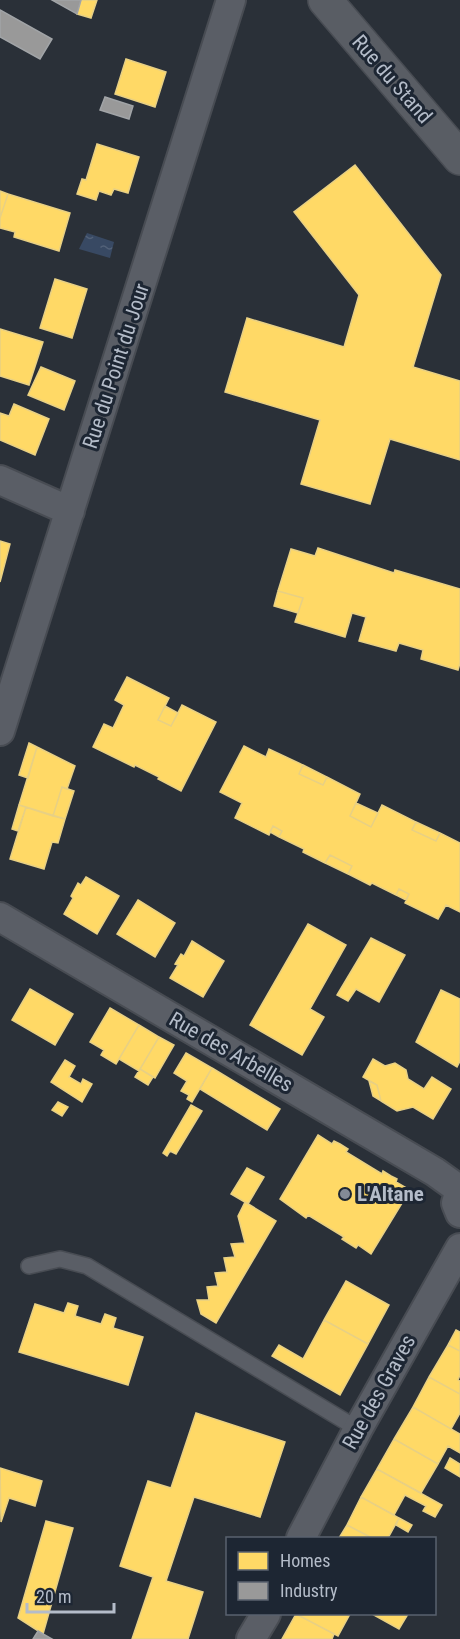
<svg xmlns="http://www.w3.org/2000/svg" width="460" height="1639" font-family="'Roboto Condensed',sans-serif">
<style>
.water{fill:url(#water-ripples)}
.homes{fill:#ffd966;stroke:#e8d084;stroke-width:1.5}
.industry{fill:#999;stroke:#a1a4a7;stroke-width:1.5}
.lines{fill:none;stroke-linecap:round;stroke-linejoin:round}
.lane-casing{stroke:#484c53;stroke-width:18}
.street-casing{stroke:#484c53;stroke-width:32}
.secondary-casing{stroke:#484c53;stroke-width:36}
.lane{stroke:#5a5e66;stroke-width:15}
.street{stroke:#5a5e66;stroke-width:28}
.secondary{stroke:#595d64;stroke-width:33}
.poi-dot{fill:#848b96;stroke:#1d2633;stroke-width:2}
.labels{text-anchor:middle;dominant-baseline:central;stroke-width:6;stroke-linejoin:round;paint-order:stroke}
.street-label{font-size:21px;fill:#b4bcc9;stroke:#1d2633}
.poi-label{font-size:21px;font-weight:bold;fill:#b4bcc9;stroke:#1d2633;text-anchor:start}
</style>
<defs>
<pattern id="water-ripples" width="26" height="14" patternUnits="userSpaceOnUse" patternTransform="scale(1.5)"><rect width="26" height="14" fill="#384963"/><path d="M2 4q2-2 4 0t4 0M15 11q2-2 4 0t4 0" fill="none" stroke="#526178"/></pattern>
</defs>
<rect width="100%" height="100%" fill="#2a3038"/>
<path class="water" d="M87,233L114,242L110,258L79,249Z"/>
<path class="homes" d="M81,0H97L91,18L77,14Z
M126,59L166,72L155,107L115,94Z
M97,144L139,157L128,193L114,189L111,195L99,191L96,200L77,194L82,179L86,180Z
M355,165L441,275L413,367L460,381V460L390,439L370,504L301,484L320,420L225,392L247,318L344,347L359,295L294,212Z
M0,191L8,194L0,218Z
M8,194L70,213L59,251L14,237L15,232L0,228V218Z
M55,279L87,289L72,338L40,328Z
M0,329L43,342L29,385L0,376Z
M41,367L75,381L64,410L28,395Z
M14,404L49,419L35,455L0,440V413L9,416Z
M0,541L10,544L0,582Z
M318,548L394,573L395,570L460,589V663L458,670L421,659L423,650L399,643L396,651L359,641L366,617L352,613L345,637L295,622L303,598L278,591L291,549L315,556Z
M278,591L303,598L298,613L274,606Z
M127,677L169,698L158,720L171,726L182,705L216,722L181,791L158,779L159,777L135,765L134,767L93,747L104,724L113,728L124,705L115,700Z
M165,706L178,713L171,726L158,720Z
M29,743L37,747L28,778L19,775Z
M244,746L266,757L269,749L303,765L299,774L323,785L327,777L360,794L350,816L371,827L382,805L416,822L412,830L436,841L440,833L460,843V912L446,905L438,919L405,903L409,894L399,889L396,895L372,883L370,885L348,874L352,866L330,855L325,863L303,852L304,849L279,837L282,831L273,826L269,835L235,818L242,803L220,792Z
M37,747L75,766L67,789L62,787L53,816L19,805Z
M303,765L327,777L323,785L299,774Z
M62,787L74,791L65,819L53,816Z
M356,803L378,813L371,827L350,816Z
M19,805L26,807L18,831L12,829Z
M26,807L65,819L58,843L52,842L44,869L10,859Z
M416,822L440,833L436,841L412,830Z
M273,826L282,831L279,837L270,832Z
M330,855L352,866L348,874L325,863Z
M86,877L119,896L97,934L64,914L73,898L71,896L78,883L81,885Z
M399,889L409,894L406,900L396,895Z
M138,900L175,923L155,957L117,934Z
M308,924L346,945L310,1009L324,1017L302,1055L250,1025Z
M371,938L405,955L379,1002L356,989L348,1001L337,995Z
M192,941L224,961L203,997L170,978L178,965L175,964L181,954L184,956Z
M30,989L73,1014L55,1045L12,1020Z
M441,990L460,999V1061L457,1067L416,1042Z
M110,1008L139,1025L116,1064L101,1055L104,1050L90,1042Z
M139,1025L159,1037L139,1071L119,1059Z
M159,1037L174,1045L155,1078L140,1069Z
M186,1053L212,1068L192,1102L187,1099L189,1095L181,1091L187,1081L174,1073Z
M373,1059L385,1066L395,1063L406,1070L408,1079L424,1089L432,1077L451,1089L433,1119L413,1107L397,1111L381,1101L377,1085L363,1077Z
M65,1060L75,1066L69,1077L81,1084L83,1079L92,1084L82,1102L51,1082Z
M212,1068L280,1109L267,1130L200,1089Z
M140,1069L153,1077L148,1085L135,1077Z
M369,1081L377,1085L381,1101L373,1096Z
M58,1102L68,1107L62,1116L52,1110Z
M191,1105L202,1111L176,1154L170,1151L167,1156L163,1153Z
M318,1135L332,1144L334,1141L340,1144L348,1149L346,1152L382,1174L383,1171L391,1176L397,1179L396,1182L410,1190L371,1254L358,1245L356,1248L342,1239L344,1237L308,1215L306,1218L280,1199Z
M247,1168L264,1177L248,1204L231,1194Z
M245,1202L276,1221L216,1323L201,1314L197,1300H209L207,1287L218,1286L215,1273L227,1272L224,1258L235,1257L231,1244L245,1243L238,1216Z
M346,1281L389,1305L368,1344L324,1320Z
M68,1303L78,1306L75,1316L101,1324L105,1314L116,1318L113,1328L143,1337L128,1385L19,1352L35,1304L64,1313Z
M324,1320L368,1344L340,1395L272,1356L279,1345L303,1359Z
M456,1330L460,1332V1351L448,1345Z
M448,1345L460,1351V1375L458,1380L460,1381V1394L429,1377Z
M429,1377L460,1394V1413L451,1429L413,1407Z
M413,1407L460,1434V1453L448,1446L438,1464L394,1439Z
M196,1413L285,1442L260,1517L194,1497L166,1581L203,1592L188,1639H132L153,1577L120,1566L148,1481L171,1488Z
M394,1439L438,1464L421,1493L377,1469Z
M450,1458L460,1464V1477L445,1468Z
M0,1468L42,1481L35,1506L9,1498L1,1522Z
M377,1469L442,1505L435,1517L423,1511L426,1506L405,1495L394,1515L361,1497Z
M361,1497L399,1518L388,1538H372L347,1525Z
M399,1518L412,1525L408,1532L396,1525Z
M46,1521L73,1528L43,1634L18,1618Z
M347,1525L372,1538H339Z
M296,1614H350L338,1636Z
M296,1614L334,1634L332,1639H282Z
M372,1614H408L399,1629Z"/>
<path class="industry" d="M52,0H81L77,14Z
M0,10L52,39L40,59L0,37Z
M105,97L133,106L129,119L100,110Z
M38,1631L43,1634L52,1639H33Z"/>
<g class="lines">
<defs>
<path id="lane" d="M29,1266L60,1259L87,1266L358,1429"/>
<path id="street" d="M0,480L70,511
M0,731L231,0
M0,917L435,1172L460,1190L456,1203L460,1213
M301,1538L358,1429L460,1248
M251,1639L266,1614"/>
<path id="secondary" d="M325,0L460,158"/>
</defs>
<use href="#lane" class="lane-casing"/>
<use href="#street" class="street-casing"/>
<use href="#secondary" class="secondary-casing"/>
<use href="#lane" class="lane"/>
<use href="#street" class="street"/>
<use href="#secondary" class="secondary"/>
</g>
<circle class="poi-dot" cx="345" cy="1194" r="6"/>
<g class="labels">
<g class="street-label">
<text transform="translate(392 79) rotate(49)">Rue du Stand</text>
<text transform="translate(116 366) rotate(-72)">Rue du Point du Jour</text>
<text transform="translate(231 1052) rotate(30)">Rue des Arbelles</text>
<text transform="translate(379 1392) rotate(-61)">Rue des Graves</text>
</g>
<g class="poi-label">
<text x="357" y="1194">L'Altane</text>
</g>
</g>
<rect x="226" y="1537" width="210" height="78" fill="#1d2633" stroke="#59626f" stroke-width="1.5"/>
<rect x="238" y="1552" width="30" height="18" fill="#ffd966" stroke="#59626f" stroke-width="1.5"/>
<text x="280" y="1567" font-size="18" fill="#b4bcc9">Homes</text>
<rect x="238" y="1582" width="30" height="18" fill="#999999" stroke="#59626f" stroke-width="1.5"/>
<text x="280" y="1597" font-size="18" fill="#b4bcc9">Industry</text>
<path d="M27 1603v9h87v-9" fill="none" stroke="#b4bcc9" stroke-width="3"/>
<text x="36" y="1603" font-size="18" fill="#b4bcc9" stroke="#1d2633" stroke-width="4.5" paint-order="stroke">20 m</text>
</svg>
